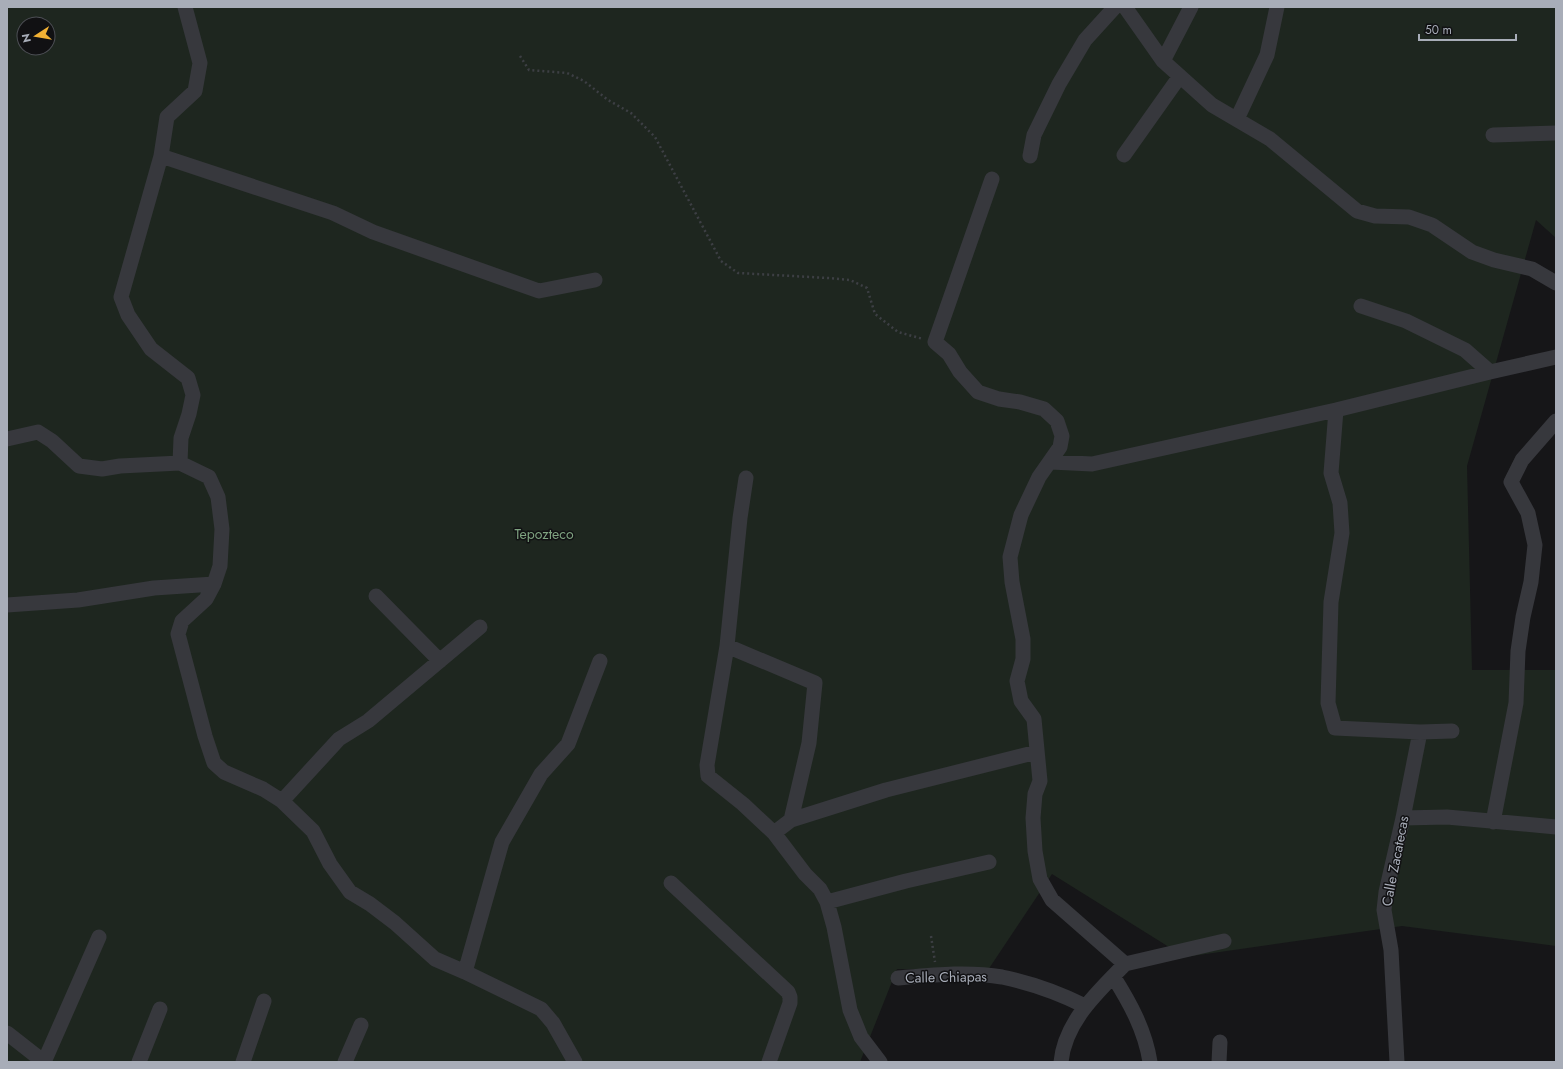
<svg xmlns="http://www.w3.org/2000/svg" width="1563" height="1069" font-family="Jost,sans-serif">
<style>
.green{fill:#1e261f;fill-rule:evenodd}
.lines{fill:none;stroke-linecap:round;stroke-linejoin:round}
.path{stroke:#3d3f44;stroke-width:2.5;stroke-dasharray:2 3;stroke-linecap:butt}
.minor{stroke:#37383d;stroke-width:15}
.labels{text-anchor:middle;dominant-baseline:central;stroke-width:3;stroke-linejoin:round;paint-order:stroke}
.park-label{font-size:14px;fill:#7fa381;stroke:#111113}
.street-label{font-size:14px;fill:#a8adb8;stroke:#111113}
</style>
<rect width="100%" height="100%" fill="#161618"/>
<path class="green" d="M7,7H1556V238L1536,220L1467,466L1472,670H1556V946L1402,926L1185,957L1052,874L988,970L897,969L860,1062H7ZM24,24H48V48H24Z"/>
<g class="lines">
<path class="path" d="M520,56L529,70L567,73L584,81L608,100L631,113L655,137L721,261L738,273L828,278L850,280L867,288L875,314L898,332L923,339
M931,936L935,962"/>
<path class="minor" d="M1125,7L1163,61L1212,105L1270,139L1357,211L1375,216L1409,217L1432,225L1472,252L1494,260L1532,269L1556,283
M1163,61L1191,7
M1237,119L1267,55L1277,7
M1493,135L1556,133
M1124,155L1180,76
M161,156L333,213L373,232L539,291L595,280
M1030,156L1034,135L1059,84L1085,40L1115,7
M992,179L935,342L949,354L960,372L978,392L999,399L1020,402L1044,409L1057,421L1062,436L1060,447L1039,477L1021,515L1010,557L1012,582L1023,639V659L1017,681L1021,701L1034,719L1040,781L1035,794L1033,818L1035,851L1040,879L1052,900L1125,964
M1361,306L1406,321L1465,350L1490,372
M1336,410L1331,473L1340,503L1342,533L1331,602L1328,703L1335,728L1420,732L1452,731
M7,439L38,432L52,441L79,466L102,469L120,466L180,463L209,477L218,497L222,529L220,566L214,584L206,599L182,621L178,634L205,736L214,763L224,772L263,789L282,801L313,831L330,864L350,892L370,904L395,923L435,959L465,972L541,1009L553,1023L575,1062
M1051,462L1092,464L1336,410L1490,372L1556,357
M180,463L181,438L189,414L193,395L188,378L151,349L128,315L121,297L161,156L167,117L195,91L200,63L185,7
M746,478L740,518L727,646L707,765L708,776L743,804L774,833L805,874L820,889L827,902L834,927L850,1010L861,1037L880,1062
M376,596L440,661
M7,605L78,600L154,588L214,584
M727,646L815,683L809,743L791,820L774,833
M282,801L339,739L368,721L480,627
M1403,818L1447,817L1556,827
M791,820L886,790L1037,752
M1493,822L1516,703L1518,651L1523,617L1531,582L1535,545L1528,513L1511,482L1522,460L1556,421
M671,883L788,992L790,997V1003L769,1062
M827,902L906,881L989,862
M1125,964L1224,941
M465,972L502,842L541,774L568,744L600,661
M1113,976C1130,1003 1145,1030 1150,1062
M898,978C932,975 968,971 1002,977C1031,983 1059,993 1085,1006
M7,1033L44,1062
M44,1062L99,937
M139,1062L160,1009
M243,1062L264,1001
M345,1062L361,1025
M1061,1062C1065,1021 1098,992 1125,964
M1219,1062L1220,1042
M1397,1062L1391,950L1384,910L1386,892L1403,818L1420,732"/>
</g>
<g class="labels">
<g class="park-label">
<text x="544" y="534">Tepozteco</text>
</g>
<g class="street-label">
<text transform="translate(1395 861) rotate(-79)">Calle Zacatecas</text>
<text transform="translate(946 977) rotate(-1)">Calle Chiapas</text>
</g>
</g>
<rect width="1563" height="1069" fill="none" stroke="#a8adb8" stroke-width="16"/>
<g transform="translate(36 36) rotate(258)"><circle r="19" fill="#111113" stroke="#4d4f55"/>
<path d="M0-3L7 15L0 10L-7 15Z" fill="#f2b134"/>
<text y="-6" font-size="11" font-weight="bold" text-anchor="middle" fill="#a8adb8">N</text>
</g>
<path d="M1419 34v6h97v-6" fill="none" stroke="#a8adb8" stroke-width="2"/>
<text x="1425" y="34" font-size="12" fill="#a8adb8" stroke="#111113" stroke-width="3" paint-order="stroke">50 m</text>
</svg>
